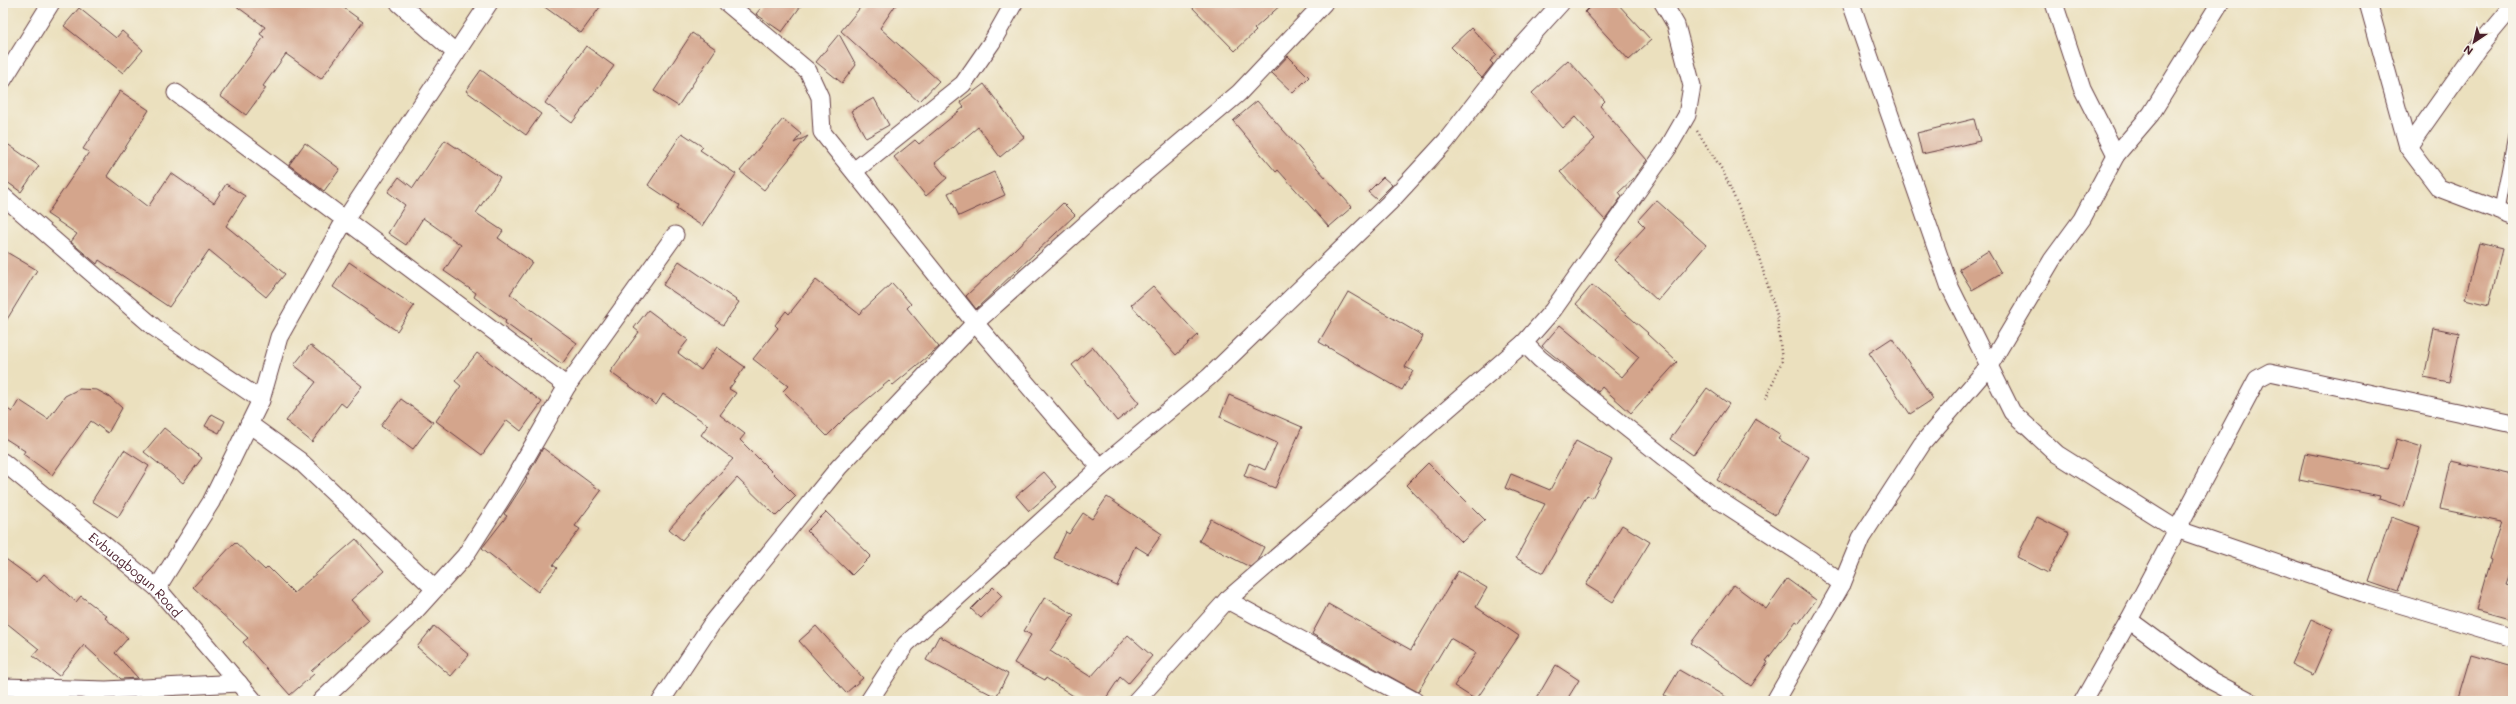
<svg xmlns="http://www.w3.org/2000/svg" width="2516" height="704" font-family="Mali,sans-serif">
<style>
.building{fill:#d4a58c}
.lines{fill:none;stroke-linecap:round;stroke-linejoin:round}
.service-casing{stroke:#623c41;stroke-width:11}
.minor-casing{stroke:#623c41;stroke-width:19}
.path{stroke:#623c41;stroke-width:2.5;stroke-dasharray:1 3;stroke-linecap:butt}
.service{stroke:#fff;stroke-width:9}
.minor{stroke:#fff;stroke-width:17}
.labels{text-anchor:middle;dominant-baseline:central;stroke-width:3;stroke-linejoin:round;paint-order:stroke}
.street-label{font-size:13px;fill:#4a1f2b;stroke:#f7f3e8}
</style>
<rect width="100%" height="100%" fill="#f7f3e8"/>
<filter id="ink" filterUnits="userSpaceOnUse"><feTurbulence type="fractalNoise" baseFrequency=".025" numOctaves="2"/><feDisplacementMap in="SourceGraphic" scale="8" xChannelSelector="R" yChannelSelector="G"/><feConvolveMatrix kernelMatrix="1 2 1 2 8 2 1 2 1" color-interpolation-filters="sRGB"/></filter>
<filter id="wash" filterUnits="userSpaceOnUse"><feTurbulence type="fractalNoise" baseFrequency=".012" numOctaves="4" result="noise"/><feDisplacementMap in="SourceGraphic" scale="16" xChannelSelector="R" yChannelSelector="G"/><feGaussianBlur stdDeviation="0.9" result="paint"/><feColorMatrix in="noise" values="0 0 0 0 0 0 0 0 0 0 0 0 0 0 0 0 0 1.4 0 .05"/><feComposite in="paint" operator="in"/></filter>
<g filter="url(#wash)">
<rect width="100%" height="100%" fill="#ebe0be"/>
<g id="blocks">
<path class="building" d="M232,3H337L363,22L321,79L286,54L263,86L266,88L246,115L220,96L264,37L260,34L265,27Z
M539,3H603L581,33Z
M765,3H803L782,32L756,14Z
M864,3H897L880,28L939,81L919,102L841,31Z
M1188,3H1283L1254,29L1256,31L1235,51Z
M1594,3H1617L1651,40L1629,60L1585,12Z
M79,8L116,38L122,31L143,50L123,73L64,26Z
M1471,28L1497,55L1490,61L1493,64L1482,78L1451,47Z
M692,33L716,49L678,106L654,91Z
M839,34L856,65L842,83L816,62Z
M586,46L614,66L572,123L545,103Z
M1288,56L1309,77L1293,93L1272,73Z
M1568,60L1605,101L1600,106L1647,160L1634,178L1619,192L1622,196L1605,220L1560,172L1595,139L1575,117L1563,128L1532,93Z
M481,70L541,114L526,135L466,91Z
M984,84L1024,137L1000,157L978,127L935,163L947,178L926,196L894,157L915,140L919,144L964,107L960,102Z
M120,91L149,110L107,176L148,207L171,173L214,203L226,184L245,196L226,226L285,274L266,297L209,250L169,307L99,260L97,264L71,242L77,234L47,214L89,152L83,149Z
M874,98L889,125L866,138L851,111Z
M1257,101L1352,207L1329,227L1278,170L1276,172L1233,121Z
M783,119L801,134L794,143L808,136L764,190L740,171Z
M1974,119L1980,141L1922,154L1917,133Z
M682,133L703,147L700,150L736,174L702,226L676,209L678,205L648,185Z
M445,140L500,177L476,213L503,231L498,238L532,262L510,294L577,343L562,364L505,323L506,320L474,297L476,293L444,271L461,245L423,218L406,245L388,233L405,205L388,192L399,177L413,188Z
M3,141L39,166L21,192L3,179Z
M305,143L340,169L324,191L289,165Z
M994,172L1005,195L959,216L948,193Z
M1383,177L1392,185L1377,200L1368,192Z
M1656,200L1706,245L1658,301L1614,260L1645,227L1638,220Z
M1063,203L1075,215L976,309L966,296Z
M2479,243L2503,249L2489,305L2465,299Z
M3,250L37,270L3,326Z
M1988,251L2001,273L1972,290L1959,269Z
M679,261L739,302L723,325L663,285Z
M349,262L414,306L397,331L333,287Z
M816,280L859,314L892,283L911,304L907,308L939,347L893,385L889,381L845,418L827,436L783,391L788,386L753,359L778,328L775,325L786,311L789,314Z
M1592,285L1648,333L1647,334L1677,362L1631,413L1602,387L1598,392L1542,346L1560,325L1622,377L1639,357L1576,304Z
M1153,286L1198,335L1176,355L1131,305Z
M1348,292L1423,336L1405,367L1413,371L1402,390L1319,342Z
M648,310L688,340L678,353L701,370L717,347L745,367L729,389L736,393L720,415L745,434L740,440L796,496L776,516L737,478L682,540L669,529L733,459L701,435L708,425L663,394L656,405L610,372L639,332L634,328Z
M2434,328L2459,333L2449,383L2424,378Z
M1892,338L1933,399L1910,414L1869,353Z
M310,345L362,386L346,407L341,403L312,442L286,421L316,382L294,365Z
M1093,347L1139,403L1117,421L1072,365Z
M477,353L542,402L521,431L507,420L482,455L436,421L461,386L455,381Z
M1707,388L1729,404L1693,455L1670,439Z
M79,389L97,390L110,397L122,408L108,433L91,421L52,475L23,454L25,451L3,437V406L12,412L19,400L48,419L65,396Z
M1229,395L1302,427L1275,488L1244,476L1249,463L1265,470L1277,443L1220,417Z
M401,399L433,422L413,449L381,426Z
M212,414L225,421L219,433L205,426Z
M1756,419L1781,435L1778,439L1809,457L1775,515L1717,480Z
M164,428L202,458L183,483L144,452Z
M2397,439L2422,447L2404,507L2379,499L2380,496L2299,480L2305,453L2388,469Z
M1576,441L1612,460L1592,498L1587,495L1543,573L1516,558L1545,504L1505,488L1511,474L1550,490Z
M543,448L601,491L575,526L580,529L553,565L557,568L538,592L482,548L507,516L504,514L527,479L526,478Z
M124,450L149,466L118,517L92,501Z
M2451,461L2513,475V566L2506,585L2513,587V620L2477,610L2491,560L2489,559L2501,522L2440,509Z
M1428,463L1485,520L1462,542L1406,485Z
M1044,472L1057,487L1029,511L1016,496Z
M1107,497L1162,534L1148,554L1135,546L1117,586L1054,558L1066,532L1069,534L1083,513L1092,519Z
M826,512L871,556L852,575L807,531Z
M2037,517L2069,533L2048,573L2017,557Z
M2391,517L2420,527L2398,592L2369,582Z
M1211,519L1264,547L1257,561L1250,567L1199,541Z
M1622,525L1650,542L1613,602L1586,585Z
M356,539L384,571L351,600L369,620L311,671L314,674L290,695L243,642L248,638L193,587L235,542L265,570L268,567L294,593Z
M3,557L37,582L44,574L76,602L81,596L107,616L105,618L128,638L115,653L138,678L121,679L84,645L59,676L33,656L39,649L3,620Z
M1458,571L1487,588L1476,607L1519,636L1476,700L1454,686L1476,653L1450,638L1418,692L1312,634L1328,604L1411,650Z
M1787,579L1816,600L1799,623L1796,621L1766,661L1768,662L1751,686L1691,643L1734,585L1766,609Z
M993,587L1002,596L981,618L971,609Z
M1045,597L1074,615L1050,651L1091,677L1128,635L1152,656L1128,684L1120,677L1104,701H1081L1046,678L1045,680L1014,663L1031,635L1024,631Z
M2311,619L2333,629L2313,675L2291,664Z
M434,626L469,655L451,676L417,647Z
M816,626L863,678L846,693L799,641Z
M939,636L1008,674L996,697L926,660Z
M2471,654L2513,666V701H2457Z
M1556,665L1579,680L1566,701H1535Z
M1679,670L1733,701H1674L1664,695Z"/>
</g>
</g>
<g filter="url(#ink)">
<use href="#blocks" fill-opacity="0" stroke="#623c41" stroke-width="1"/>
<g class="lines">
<defs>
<path id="service" d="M2499,210L2513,135"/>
<g id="minor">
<path d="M399,3L456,53"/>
<path d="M727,3L808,71L820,97L822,132L975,323L1078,444L1101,467L906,644L869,701"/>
<path d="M1663,3L1676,25L1692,86L1687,115L1668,148L1553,310L1524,343L1540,359L1714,497L1811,560L1842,584L1861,538L1922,444L1989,366L2052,260L2082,219L2116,155L2151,114L2220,3"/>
<path d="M1851,3L1949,285L2012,412L2057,454L2176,529L2369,595L2513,638"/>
<path d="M2054,3L2082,88L2116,155"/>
<path d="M2368,3L2408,147L2439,188L2513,216"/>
<path d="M3,80L51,3"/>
<path d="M176,93L567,386L675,235"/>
<path d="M2408,147L2478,48L2513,6"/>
<path d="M854,171L963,84L992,42L1014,3"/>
<path d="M3,196L155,328L261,400"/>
<path d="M249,424L300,461L435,589"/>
<path id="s1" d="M3,462L157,588L254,701"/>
<path d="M1101,467L1209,377L1389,203L1446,141L1504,66L1561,3"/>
<path d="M157,588L211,502L261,400L279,337L345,220L489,3"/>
<path d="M1227,600L1415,701"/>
<path d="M2129,620L2212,681L2250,701"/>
<path d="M3,687L106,690L239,683"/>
<path d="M321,701L407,620L465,556L509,487L567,386"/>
<path d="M661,701L711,625L839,467L975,323L1115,198L1239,93L1324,3"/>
<path d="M1136,701L1227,600L1524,343"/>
<path d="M1775,701L1842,584"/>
<path d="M2083,701L2129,620L2257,379L2270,372L2513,424"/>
</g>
</defs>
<use href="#service" class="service-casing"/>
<use href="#minor" class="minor-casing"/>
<path class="path" d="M1697,131L1723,171L1755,245L1777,315L1782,361L1765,400"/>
<use href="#service" class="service"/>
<use href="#minor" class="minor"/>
</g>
</g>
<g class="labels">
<g class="street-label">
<text stroke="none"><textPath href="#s1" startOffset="174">Evbuagbogun Road</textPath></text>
</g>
</g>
<rect width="2516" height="704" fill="none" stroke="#f7f3e8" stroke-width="16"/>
<g transform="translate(2474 42) rotate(215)" stroke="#f7f3e8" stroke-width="3" paint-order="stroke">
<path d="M0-3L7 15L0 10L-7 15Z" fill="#4a1f2b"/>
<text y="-6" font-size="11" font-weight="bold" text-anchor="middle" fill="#4a1f2b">N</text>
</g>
</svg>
